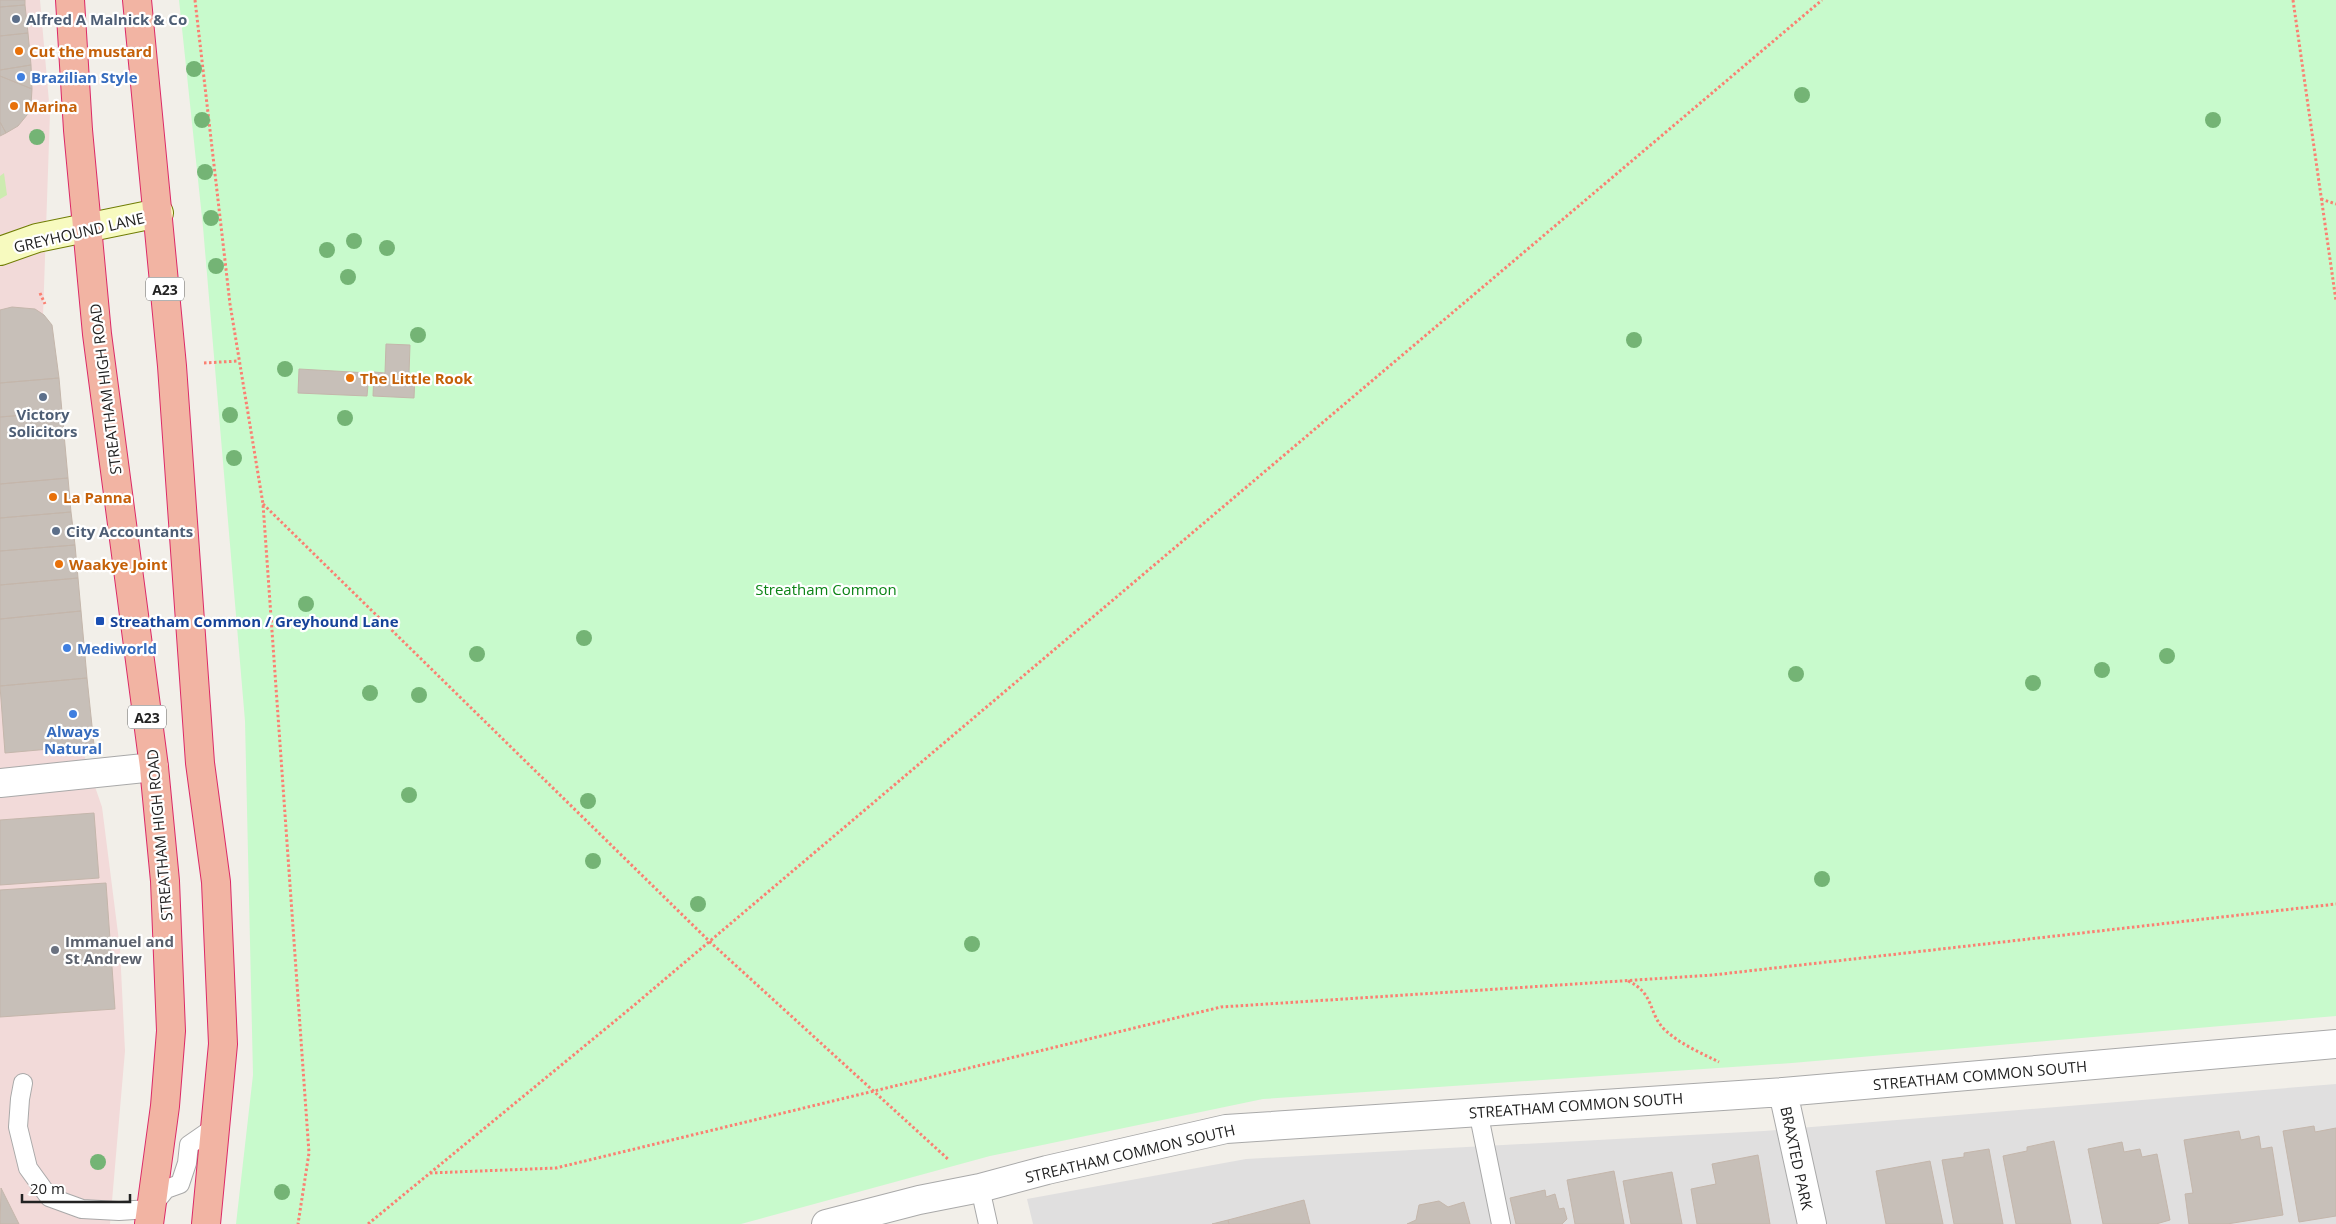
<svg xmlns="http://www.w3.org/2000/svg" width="2336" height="1224" font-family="'Open Sans',sans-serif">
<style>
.residential{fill:#e0dfdf}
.commercial{fill:#f2dad9}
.grass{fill:#cdebb0}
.park{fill:#c8facc}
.building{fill:#c7bfb8;stroke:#c4b6ab}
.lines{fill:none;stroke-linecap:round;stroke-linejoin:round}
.service-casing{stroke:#a9a9a9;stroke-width:20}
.minor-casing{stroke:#a9a9a9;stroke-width:30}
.secondary-casing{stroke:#707d05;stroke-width:30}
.trunk-casing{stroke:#dc2a67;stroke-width:30}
.path{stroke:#fa8072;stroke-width:3;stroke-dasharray:2.5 2.5;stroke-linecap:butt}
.service{stroke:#fff;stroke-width:18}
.minor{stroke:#fff;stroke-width:28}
.secondary{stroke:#f7fabf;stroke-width:28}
.trunk{stroke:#f2b4a3;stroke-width:28}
.tree{fill:#74b475}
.service-dot{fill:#5c6f8a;stroke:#fff;stroke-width:2}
.food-dot{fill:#e8710a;stroke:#fff;stroke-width:2}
.shop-dot{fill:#3f7fe0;stroke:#fff;stroke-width:2}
.transit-dot{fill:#1a4fb4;stroke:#fff;stroke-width:2}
.worship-dot{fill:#6b7280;stroke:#fff;stroke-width:2}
.labels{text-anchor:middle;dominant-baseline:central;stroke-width:4.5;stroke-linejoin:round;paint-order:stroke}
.shield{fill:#fff;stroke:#646464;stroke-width:1}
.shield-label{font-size:14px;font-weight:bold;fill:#222}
.service-label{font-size:15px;font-weight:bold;fill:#4e5e75;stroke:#fff;text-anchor:start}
.food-label{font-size:15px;font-weight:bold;fill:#c56008;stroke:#fff;text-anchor:start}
.shop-label{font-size:15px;font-weight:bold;fill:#366cbe;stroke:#fff;text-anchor:start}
.street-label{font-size:15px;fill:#222;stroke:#fff}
.park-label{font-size:15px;fill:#0c8416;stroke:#fff}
.transit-label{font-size:15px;font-weight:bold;fill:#164399;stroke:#fff;text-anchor:start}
.worship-label{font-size:15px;font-weight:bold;fill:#5b616d;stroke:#fff;text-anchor:start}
</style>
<rect width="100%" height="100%" fill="#f2efe9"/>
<path class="residential" d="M2336,1084V1224H1033L1027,1199L1246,1159L1764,1131Z"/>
<path class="commercial" d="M0,0H40L50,113L42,345L83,752L102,807L120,949L125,1051L110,1224H0Z"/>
<path class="grass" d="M4,173L7,195L0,199V176Z"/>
<path class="park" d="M179,0H2336V1016L1792,1063L1263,1099L990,1156L741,1224H236L253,1075L245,721L203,227Z"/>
<path class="building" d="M0,0H25V5L0,7Z
M25,5L28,33L0,36V7Z
M28,33L31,65L0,70V36Z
M31,65L32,89L0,76V70Z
M0,76L32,89L31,105L27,115L18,126L6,133L0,122Z
M0,122L6,133L0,136Z
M12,307L35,309L44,315L52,325L59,378L0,383V310Z
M386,344L410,345L409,374L415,375L414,398L373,396L374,372L385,373Z
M299,369L369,373L367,396L298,393Z
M59,378L62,412L0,417V383Z
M62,412L68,478L0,484V417Z
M68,478L71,512L0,518V484Z
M71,512L75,545L0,551V518Z
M75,545L78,578L0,585V551Z
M78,578L81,611L0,619V585Z
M81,611L87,678L0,686V619Z
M87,678L94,745L5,753L0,686Z
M94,813L99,878L0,885V820Z
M106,883L115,1009L0,1017V890Z
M2314,1126L2315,1132L2336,1128V1216L2299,1222L2283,1131Z
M2239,1131L2241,1140L2259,1136L2261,1149L2272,1147L2283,1215L2227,1224H2189L2185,1194L2193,1193L2184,1140Z
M2054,1141L2071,1224H2016L2003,1156L2027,1151V1147Z
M2122,1142L2124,1152L2140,1149L2142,1157L2157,1154L2170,1220L2156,1224H2103L2088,1149Z
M1989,1149L2003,1224H1954L1942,1160L1964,1157V1153Z
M1758,1155L1770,1224H1697L1691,1189L1716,1184L1712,1164Z
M1930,1161L1943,1224H1886L1876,1171Z
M1614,1171L1624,1224H1575L1567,1180Z
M1672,1172L1682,1224H1631L1623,1181Z
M1,1188L19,1224H0Z
M1545,1190L1546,1197L1555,1194L1559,1209L1564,1208L1567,1219L1562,1224H1516L1510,1198Z
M1304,1200L1310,1224H1229L1228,1220Z
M1439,1201L1448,1207L1464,1202L1470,1224H1407L1416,1220L1419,1205Z
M1228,1220L1229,1224H1212Z"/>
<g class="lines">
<defs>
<path id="service" d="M23,1083L20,1099L18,1127L28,1168L49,1197L82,1209L119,1211L150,1209L166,1189L180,1184L187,1163L189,1145L215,1127
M1478,1111L1501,1224
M980,1188L988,1224"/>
<path id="minor" d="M0,783L154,767
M1783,1092L1812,1224
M826,1224L919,1200L980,1188L1047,1170L1226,1129L1783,1092L2336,1044"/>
<path id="secondary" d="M0,251L37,238L159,213"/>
<path id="trunk" d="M70,0L78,130L97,334L154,767L165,881L171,1031L165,1106L149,1224
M137,0L172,366L200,763L216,882L223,1044L206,1224"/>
</defs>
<use href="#service" class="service-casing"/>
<use href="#minor" class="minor-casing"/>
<use href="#secondary" class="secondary-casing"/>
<use href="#trunk" class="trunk-casing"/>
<path class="path" d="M195,0L230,304L263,504L309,1153L298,1224
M2293,0L2336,301
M2321,199L2336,204
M40,293L45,304
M204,363L238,361
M263,504L709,941L949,1160
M1628,981C1655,993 1648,1014 1665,1030C1680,1044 1701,1053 1719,1062
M430,1173L556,1168L1221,1007L1713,975L2336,904
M368,1224L632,1007L1822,0"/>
<use href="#service" class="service"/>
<use href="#minor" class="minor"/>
<use href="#secondary" class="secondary"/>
<use href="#trunk" class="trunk"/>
</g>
<g class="tree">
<circle cx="194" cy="69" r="8"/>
<circle cx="1802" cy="95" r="8"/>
<circle cx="202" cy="120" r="8"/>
<circle cx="2213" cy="120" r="8"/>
<circle cx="37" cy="137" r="8"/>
<circle cx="205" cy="172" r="8"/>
<circle cx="211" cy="218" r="8"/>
<circle cx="354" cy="241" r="8"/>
<circle cx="387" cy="248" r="8"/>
<circle cx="327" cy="250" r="8"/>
<circle cx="216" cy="266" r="8"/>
<circle cx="348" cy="277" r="8"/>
<circle cx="418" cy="335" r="8"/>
<circle cx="1634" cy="340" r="8"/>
<circle cx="285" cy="369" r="8"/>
<circle cx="230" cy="415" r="8"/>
<circle cx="345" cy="418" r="8"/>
<circle cx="234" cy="458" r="8"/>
<circle cx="306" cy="604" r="8"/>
<circle cx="584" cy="638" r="8"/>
<circle cx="477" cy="654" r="8"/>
<circle cx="2167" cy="656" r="8"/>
<circle cx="2102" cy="670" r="8"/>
<circle cx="1796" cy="674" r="8"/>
<circle cx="2033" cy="683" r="8"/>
<circle cx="370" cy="693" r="8"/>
<circle cx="419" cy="695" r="8"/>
<circle cx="409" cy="795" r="8"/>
<circle cx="588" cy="801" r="8"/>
<circle cx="593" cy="861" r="8"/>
<circle cx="1822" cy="879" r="8"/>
<circle cx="698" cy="904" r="8"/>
<circle cx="972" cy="944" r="8"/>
<circle cx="98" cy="1162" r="8"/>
<circle cx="282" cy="1192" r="8"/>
</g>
<g class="service-dot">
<circle cx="16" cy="19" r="5"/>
<circle cx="43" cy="397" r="5"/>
<circle cx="56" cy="531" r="5"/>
</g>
<g class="food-dot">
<circle cx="19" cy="51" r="5"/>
<circle cx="14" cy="106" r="5"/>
<circle cx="350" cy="378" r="5"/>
<circle cx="53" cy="497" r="5"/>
<circle cx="59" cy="564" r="5"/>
</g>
<g class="shop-dot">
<circle cx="21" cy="77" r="5"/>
<circle cx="67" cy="648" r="5"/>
<circle cx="73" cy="714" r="5"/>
</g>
<rect class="transit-dot" x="95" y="616" width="10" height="10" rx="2.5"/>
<circle class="worship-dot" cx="55" cy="950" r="5"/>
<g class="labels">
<g class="shield">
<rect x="146" y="277.5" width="38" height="23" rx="4"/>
<rect x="128" y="705.5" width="38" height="23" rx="4"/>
</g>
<g class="shield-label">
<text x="165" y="289">A23</text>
<text x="147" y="717">A23</text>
</g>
<g class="service-label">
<text x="26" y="19">Alfred A Malnick &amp; Co</text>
<text x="43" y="414" text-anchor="middle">Victory<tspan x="43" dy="17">Solicitors</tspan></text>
<text x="66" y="531">City Accountants</text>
</g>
<g class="food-label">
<text x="29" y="51">Cut the mustard</text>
<text x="24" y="106">Marina</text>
<text x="360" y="378">The Little Rook</text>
<text x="63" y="497">La Panna</text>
<text x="69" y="564">Waakye Joint</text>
</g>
<g class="shop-label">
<text x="31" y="77">Brazilian Style</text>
<text x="77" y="648">Mediworld</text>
<text x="73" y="731" text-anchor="middle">Always<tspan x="73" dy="17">Natural</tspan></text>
</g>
<g class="street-label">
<text transform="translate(79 232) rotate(-13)">GREYHOUND LANE</text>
<text transform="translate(105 389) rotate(-97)">STREATHAM HIGH ROAD</text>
<text transform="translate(159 835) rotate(-95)">STREATHAM HIGH ROAD</text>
<text transform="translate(1980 1075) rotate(-5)">STREATHAM COMMON SOUTH</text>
<text transform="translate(1576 1105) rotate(-4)">STREATHAM COMMON SOUTH</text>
<text transform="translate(1130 1153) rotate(-13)">STREATHAM COMMON SOUTH</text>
<text transform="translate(1797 1158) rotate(78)">BRAXTED PARK</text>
</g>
<g class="park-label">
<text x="826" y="589">Streatham Common</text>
</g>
<g class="transit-label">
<text x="110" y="621">Streatham Common / Greyhound Lane</text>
</g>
<g class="worship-label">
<text x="65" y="941">Immanuel and<tspan x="65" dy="17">St Andrew</tspan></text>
</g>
</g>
<path d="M22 1194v8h108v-8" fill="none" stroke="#222222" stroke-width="2.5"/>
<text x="30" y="1194" font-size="15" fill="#222222" stroke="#ffffff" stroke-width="4" paint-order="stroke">20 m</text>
</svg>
